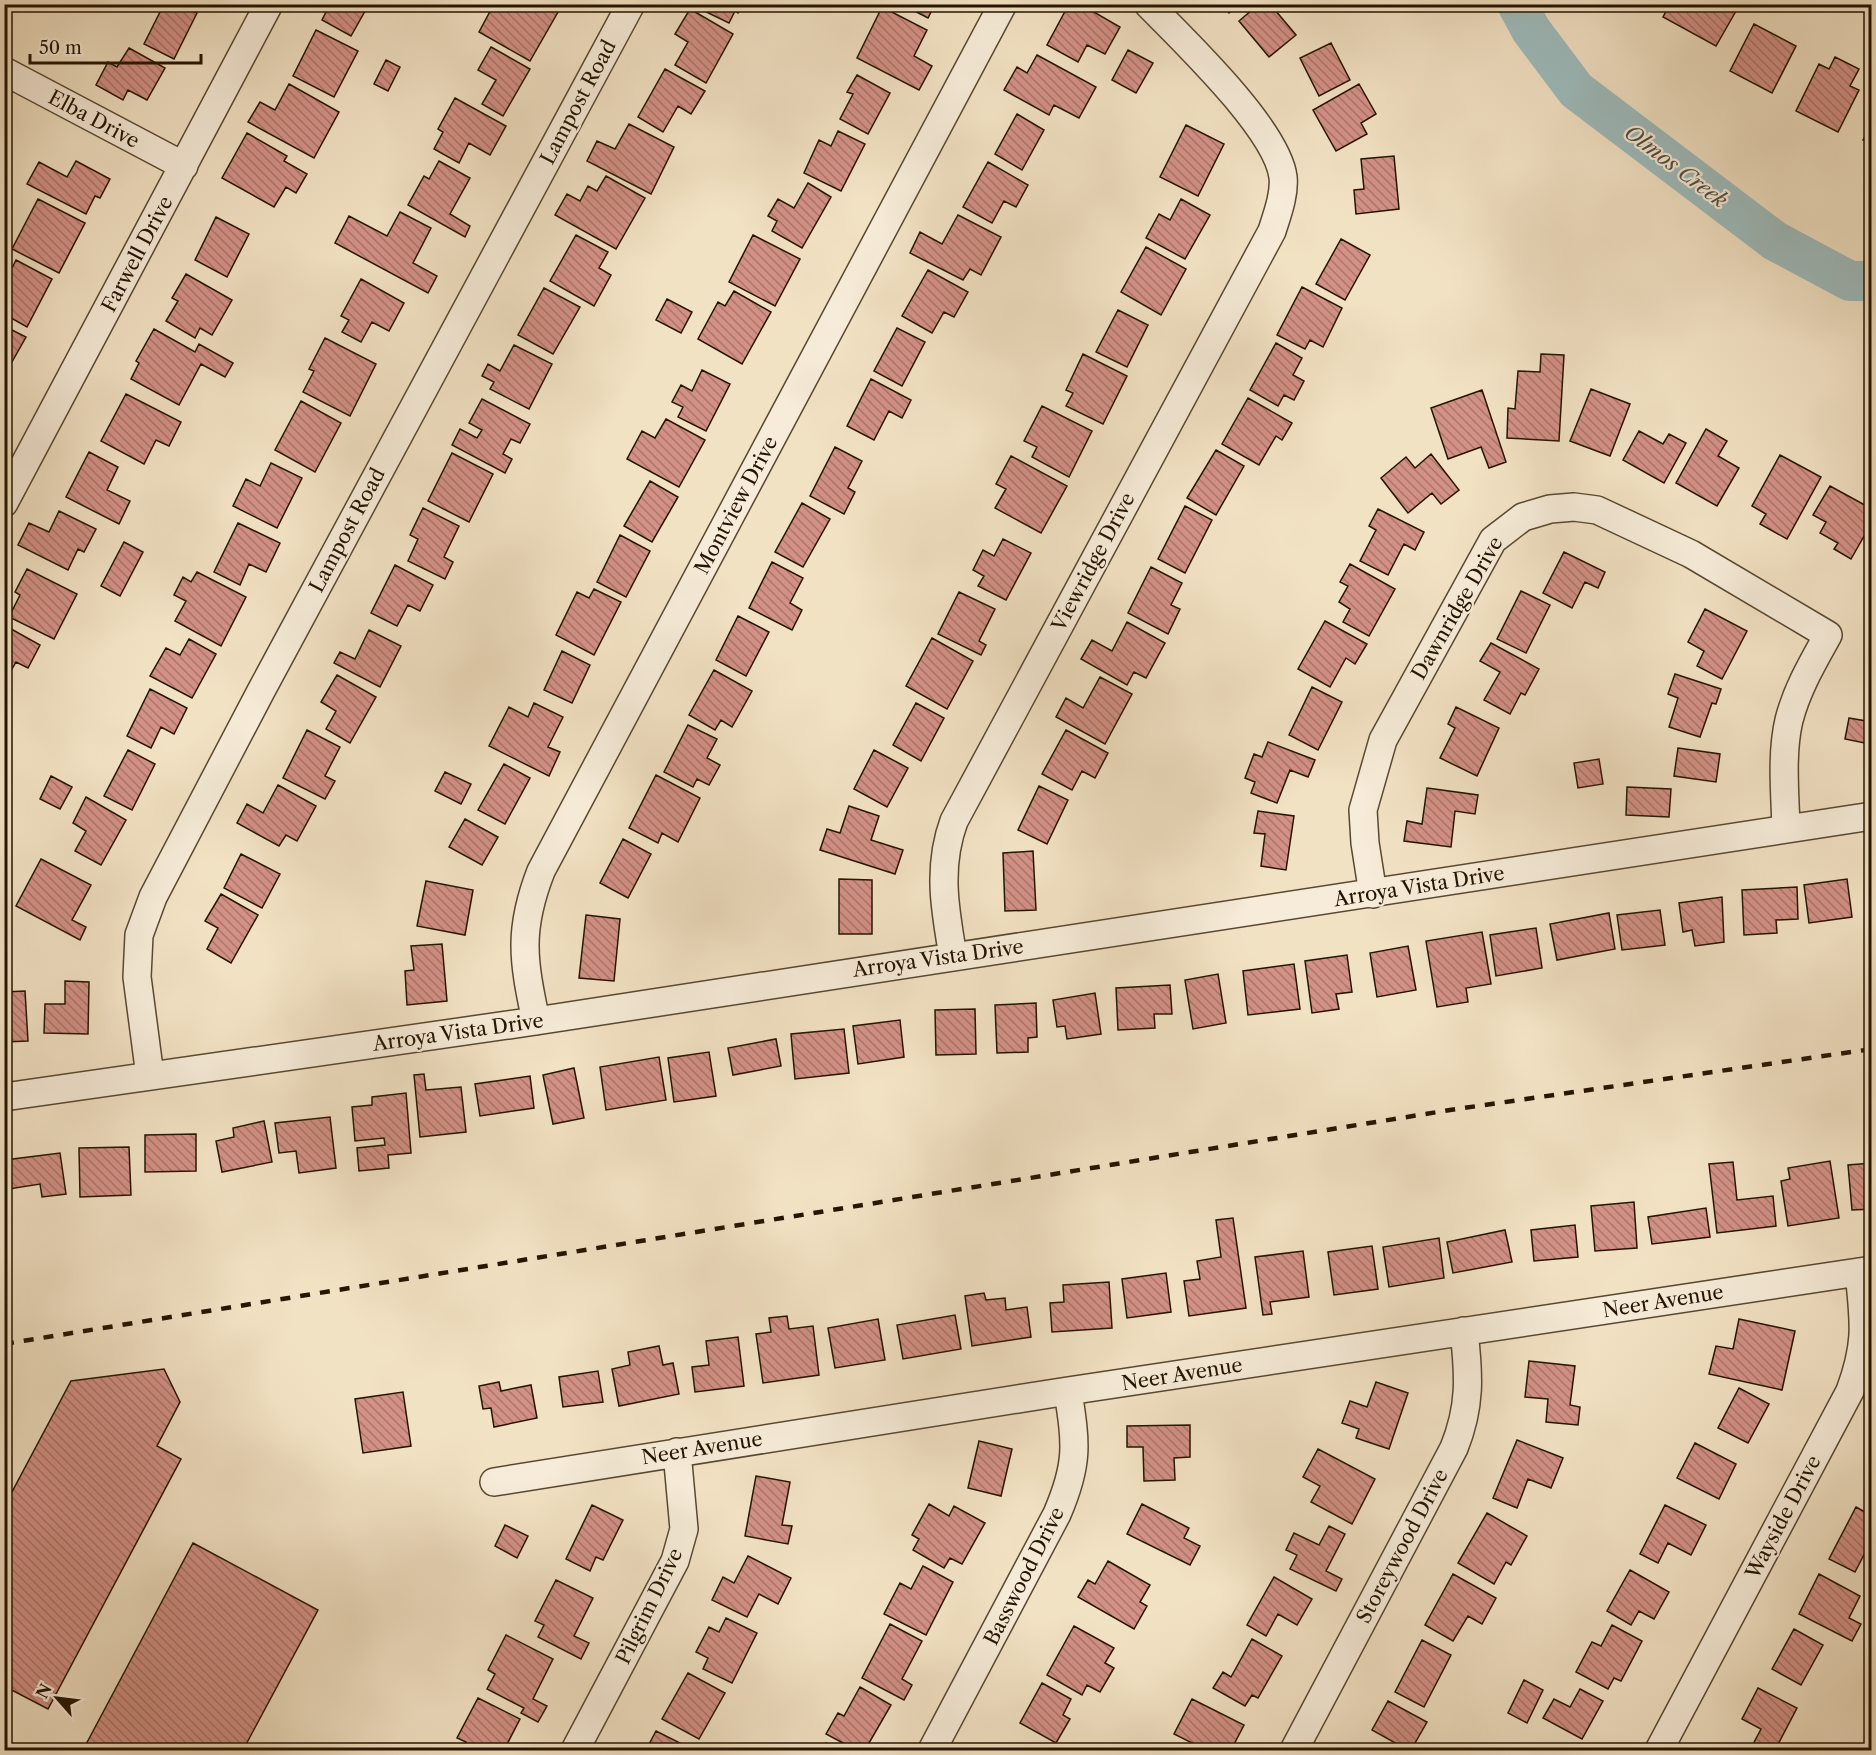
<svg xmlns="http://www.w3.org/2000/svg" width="1876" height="1755" font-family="'Libre Caslon Text',serif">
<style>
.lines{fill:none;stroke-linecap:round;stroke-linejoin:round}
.river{stroke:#9ebcbd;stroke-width:40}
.building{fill:url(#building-back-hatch);stroke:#241400;stroke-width:1.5}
.street-casing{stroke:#584831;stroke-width:30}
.street{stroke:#f7ecd9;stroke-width:27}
.rail{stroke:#241400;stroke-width:4.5;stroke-dasharray:10 10;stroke-linecap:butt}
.labels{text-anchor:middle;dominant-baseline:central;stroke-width:4.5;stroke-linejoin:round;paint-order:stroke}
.street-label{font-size:20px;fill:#241400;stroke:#f7ecd9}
.water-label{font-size:21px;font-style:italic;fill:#4f4f42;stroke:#f7ecd9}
</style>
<defs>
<pattern id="building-back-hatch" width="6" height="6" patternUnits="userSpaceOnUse" patternTransform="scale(1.5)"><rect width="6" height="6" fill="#d39186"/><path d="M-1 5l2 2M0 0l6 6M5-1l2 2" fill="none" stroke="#ab756b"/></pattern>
</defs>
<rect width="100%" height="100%" fill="#f2e2c4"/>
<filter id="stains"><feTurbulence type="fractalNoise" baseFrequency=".00333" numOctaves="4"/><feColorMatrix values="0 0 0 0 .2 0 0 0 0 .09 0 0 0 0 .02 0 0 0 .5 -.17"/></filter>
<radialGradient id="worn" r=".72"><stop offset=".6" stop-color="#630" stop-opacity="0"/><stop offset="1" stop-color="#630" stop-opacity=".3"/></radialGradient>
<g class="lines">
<path class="river" d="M1517,4L1531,30L1576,90L1775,241L1850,281H1872"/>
</g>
<path class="building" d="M164,4H181L197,13L174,59L144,44Z
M330,4H369L351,36L322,20Z
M494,4H544L558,12L530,61L479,32Z
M690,4H743L738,13L735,11L729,23Z
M901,4H935L928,18Z
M1069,4H1080L1120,27L1105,54L1087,45L1078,62L1047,45Z
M1221,4H1238L1229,13Z
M1259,4H1270L1296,35L1269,57L1239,21Z
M1670,4H1740L1716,46L1663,17Z
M882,7L927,30L914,56L932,66L919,90L857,58Z
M690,9L733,34L706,83L675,65L688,42L675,34Z
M1754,24L1796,46L1772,93L1730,71Z
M316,30L358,51L334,97L293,76Z
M1331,43L1350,80L1319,96L1300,58Z
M491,47L530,69L503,116L482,104L496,80L478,70Z
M129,48L165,68L147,100L128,90L123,100L96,85L108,62L117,67Z
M1128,50L1153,63L1136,93L1112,80Z
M1037,55L1096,87L1079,118L1054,105L1049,115L1004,90L1017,67L1027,73Z
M1835,57L1859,69L1850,86L1859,90L1838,132L1796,111L1819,64L1829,69Z
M386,60L400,67L388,91L374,84Z
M665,69L705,91L691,114L678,106L663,132L638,117Z
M857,75L890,93L868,134L840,119L853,94L847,92Z
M289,84L339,112L314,158L248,122L260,102L275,110Z
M1359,84L1376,114L1361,123L1367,134L1336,151L1313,110Z
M455,98L506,126L490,155L469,143L459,163L434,149L443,132L438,129Z
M1017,114L1044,130L1022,170L995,154Z
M1872,123V145L1863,140Z
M629,124L674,147L651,194L587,161L597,141L615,149Z
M1186,125L1224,144L1198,196L1160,177Z
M838,131L865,144L841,191L804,173L819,140L831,146Z
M247,133L287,156L284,161L307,174L296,193L286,187L274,207L222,178Z
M1394,156L1399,209L1356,214L1354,190L1364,189L1361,159Z
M76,161L110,179L100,198L95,196L86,214L27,184L39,162L67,177Z
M439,161L470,178L450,214L470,226L465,237L408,205L424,176L429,179Z
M988,162L1028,185L1016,207L1004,201L992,223L963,207Z
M606,176L645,198L616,249L555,215L567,194L580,201L588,186L597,191Z
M808,183L831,197L802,248L772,231L777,221L768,216L778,199L794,208Z
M38,199L85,223L59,273L12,249Z
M1181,199L1210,215L1185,259L1146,238L1159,214L1170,220Z
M400,212L431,228L413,263L437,276L428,293L335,243L349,216L387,236Z
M958,215L1001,237L981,275L970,269L963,280L910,253L920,232L942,244Z
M216,217L249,234L227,277L195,260Z
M576,235L608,252L599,268L611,275L594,306L550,281Z
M753,235L800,259L775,306L729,282Z
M1341,239L1370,255L1345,300L1316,284Z
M1146,247L1186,269L1161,315L1121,292Z
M16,260L52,279L27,327L4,314V272L9,274Z
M928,270L968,292L954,317L944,312L932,333L902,316Z
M186,274L232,300L212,335L200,328L195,338L166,321L178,301L172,298Z
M361,279L404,303L389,331L372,322L361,342L342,332L349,320L341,316Z
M1302,287L1342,308L1323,347L1310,340L1305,349L1277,335Z
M544,288L580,307L553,354L518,335Z
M734,291L771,312L742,364L698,339L718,302L725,306Z
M667,299L692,312L681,333L656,320Z
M1118,310L1148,325L1127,367L1096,352Z
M4,326L26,337L4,376Z
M897,328L925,342L902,386L874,371Z
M154,329L195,352L199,344L233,363L225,377L201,364L179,405L131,379L139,363L136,361Z
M325,338L376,364L350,416L303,392L314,371L309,369Z
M1276,343L1302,358L1293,375L1304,381L1294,400L1284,395L1278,406L1250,390Z
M514,345L552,364L529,409L490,389L494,382L482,376L488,364L500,371Z
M1083,354L1127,376L1103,424L1066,406L1073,393L1066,390Z
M1541,354L1564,355L1559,441L1507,438L1508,408L1515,409L1518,371L1540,372Z
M702,370L730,384L706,431L678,417L683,407L672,402L681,385L692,391Z
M871,379L911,400L902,418L889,411L874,440L847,426Z
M1591,389L1630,404L1610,456L1570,441Z
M1482,390L1506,462L1489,468L1481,447L1448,459L1431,408Z
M126,394L181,422L169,446L156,440L144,464L101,441Z
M1248,398L1292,423L1282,440L1276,436L1259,465L1222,444Z
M482,399L530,424L520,443L511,439L503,454L512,459L505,473L452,445L460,429L477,438L482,430L469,423Z
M301,401L341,423L315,472L275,450Z
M1042,406L1092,431L1069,477L1032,457L1037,447L1024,441Z
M666,419L705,440L679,487L627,459L642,431L655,438Z
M1706,429L1727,441L1718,456L1739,468L1717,506L1676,483Z
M1639,431L1663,444L1669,434L1686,443L1664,483L1623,460Z
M835,447L862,461L848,488L855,492L844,514L810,496Z
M1216,450L1244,466L1216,515L1187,498Z
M89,452L118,467L107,490L130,501L119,524L66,497Z
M452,453L493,474L469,522L428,501Z
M1431,454L1459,490L1441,504L1432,493L1408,513L1381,478L1406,457L1415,468Z
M1780,455L1821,477L1787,539L1760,524L1766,514L1752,506Z
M1011,456L1067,486L1041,533L995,508L1006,489L996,484Z
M271,463L302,478L277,528L233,506L246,479L260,486Z
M650,481L678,497L652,542L624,526Z
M1830,486L1872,509V522L1851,559L1834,549L1838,543L1820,533L1826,522L1813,515Z
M802,503L830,519L803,567L775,552Z
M1185,506L1212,520L1185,573L1158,559Z
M423,508L459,526L444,557L453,562L445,579L408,561L418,539L410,535Z
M1378,509L1424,532L1415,550L1404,544L1388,575L1360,561L1376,530L1369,526Z
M59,511L96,529L84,552L78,549L68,570L18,545L29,523L49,532Z
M238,523L280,543L266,572L249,564L240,585L214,572Z
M620,535L650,551L626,597L597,582Z
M1003,539L1031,553L1006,600L978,586L984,576L973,570L983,550L994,556Z
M124,542L143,552L120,596L101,586Z
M1564,552L1605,572L1598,588L1585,582L1572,608L1543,593Z
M772,562L803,578L790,603L802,610L792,630L749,608Z
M1350,564L1395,589L1369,636L1343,622L1350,609L1339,602L1348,586L1340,582Z
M395,565L433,585L420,611L408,605L397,626L371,613Z
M1151,567L1182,583L1171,605L1180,609L1168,634L1128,613Z
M27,569L77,594L54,639L9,617L20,595L15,592Z
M197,572L246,597L221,646L175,621L186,601L174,595L183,577L191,582Z
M594,589L621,602L594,655L556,635L577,592L589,598Z
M1521,591L1550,605L1526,653L1497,639Z
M959,592L995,609L979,641L986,645L981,655L938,634Z
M1705,609L1747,631L1722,679L1697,666L1704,651L1688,642Z
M738,616L769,632L746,676L716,660Z
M1325,621L1367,644L1355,664L1346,658L1330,687L1298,669Z
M1127,622L1165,643L1146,678L1134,672L1127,685L1081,659L1092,640L1112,651Z
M4,625L40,645L28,668L16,662L4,683Z
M369,630L401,646L380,687L334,663L340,652L355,659Z
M932,638L973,661L947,709L906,686Z
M189,639L216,654L192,698L150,676L166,648L180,655Z
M1491,643L1539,669L1525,695L1521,693L1510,714L1484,700L1500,672L1480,661Z
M562,651L590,665L572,703L544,690Z
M714,670L752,691L732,727L721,720L715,730L689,715Z
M1675,674L1721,689L1716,704L1712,703L1700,737L1669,727L1678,698L1668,694Z
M337,675L376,697L350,743L326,729L336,711L321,702Z
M1100,677L1132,694L1105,744L1056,717L1066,698L1083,708Z
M1312,687L1342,702L1318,750L1289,735Z
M150,689L187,708L174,734L161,727L151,748L127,736Z
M534,703L563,717L548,747L560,752L549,776L489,746L509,707L528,717Z
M916,703L944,718L921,761L893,745Z
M1456,707L1499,728L1477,776L1440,758L1455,728L1448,724Z
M1849,718L1872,722V770L1865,768L1870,744L1845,739Z
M688,725L717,739L707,758L720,765L709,785L697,779L693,787L664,772Z
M307,730L340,747L325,776L335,781L325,799L283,778Z
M1066,730L1108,753L1095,778L1082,771L1072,790L1042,774Z
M1268,742L1315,760L1308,777L1290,770L1277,803L1251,793L1255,782L1245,778L1254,754L1262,757Z
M1678,748L1720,754L1716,782L1674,776Z
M128,750L155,764L132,810L104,796Z
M874,750L908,768L887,807L854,789Z
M1599,759L1603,784L1578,788L1574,763Z
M504,764L530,778L505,824L478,810Z
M445,772L471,784L461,804L435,791Z
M656,775L700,798L678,842L662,833L658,843L629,828Z
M51,776L72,787L60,809L40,799Z
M278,785L316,806L297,841L286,835L279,846L237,823L247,804L263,813Z
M1039,786L1068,800L1047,844L1018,830Z
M1627,787L1671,789L1669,817L1626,815Z
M1427,788L1478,795L1475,814L1455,811L1451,847L1404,841L1407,821L1422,824Z
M86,797L126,820L101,865L75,851L86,831L73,823Z
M849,806L879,816L871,840L903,850L895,874L820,850L827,829L840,833Z
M1258,811L1294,816L1286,870L1261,866L1265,834L1254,833Z
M465,819L498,837L482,865L449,847Z
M623,839L651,854L628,898L600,883Z
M1033,851L1036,910L1005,911L1003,853Z
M241,854L280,874L262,908L224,888Z
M41,859L91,885L72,920L86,927L80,940L16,906Z
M1867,873H1872V903H1868Z
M839,879L872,880V934H839Z
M1847,879L1852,917L1809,923L1804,885Z
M426,881L473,890L465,935L417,926Z
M1797,887L1798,919L1776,920L1777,933L1744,935L1742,890Z
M221,894L258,915L231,963L207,949L218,928L205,921Z
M1722,897L1724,942L1695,946L1692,930L1683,932L1679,903Z
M1660,910L1665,945L1622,950L1617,915Z
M1609,913L1615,949L1557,960L1550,924Z
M586,915L620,919L614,981L579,978Z
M1536,928L1542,968L1496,976L1490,935Z
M1482,932L1491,984L1466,988L1468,1002L1437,1007L1426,941Z
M442,944L447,1001L407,1005L405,971L414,970L411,946Z
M1408,946L1416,990L1377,997L1370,953Z
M1347,955L1352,992L1336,994L1339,1009L1312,1013L1305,961Z
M1294,964L1300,1009L1248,1015L1243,971Z
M1218,974L1226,1023L1193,1029L1185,980Z
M65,981L89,982L88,1034L44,1033L45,1004H65Z
M1170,985L1172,1014H1154L1155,1028L1118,1030L1116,988Z
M25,991L28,1041L4,1042V992Z
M1095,993L1101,1034L1067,1039L1065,1026L1057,1027L1053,1000Z
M1036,1003L1037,1037L1028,1038V1052L997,1053L995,1005Z
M975,1009L976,1054L936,1055L935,1010Z
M900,1020L904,1057L858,1064L853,1026Z
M844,1029L849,1073L795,1079L791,1034Z
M776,1039L781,1066L733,1075L728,1048Z
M709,1052L716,1096L674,1102L668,1058Z
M659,1057L666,1100L606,1110L600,1067Z
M574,1068L584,1118L553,1124L543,1075Z
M424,1074L426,1090L461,1087L466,1132L420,1137L414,1075Z
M530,1076L534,1108L480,1116L475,1084Z
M406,1093L411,1153L388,1155L389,1168L359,1171L357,1148L385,1145L384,1138L355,1141L352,1107L372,1105V1097Z
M330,1117L336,1168L299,1173L296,1151L279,1153L275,1123Z
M264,1121L272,1162L222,1172L216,1141L234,1137L233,1128Z
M196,1134V1171L145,1172V1135Z
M129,1147L131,1195L80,1197L79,1148Z
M60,1153L66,1194L42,1197L40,1184L9,1189L5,1160Z
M1830,1161L1839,1218L1788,1226L1781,1181L1790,1179L1788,1168Z
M1733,1162L1737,1200L1773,1196L1776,1226L1717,1233L1709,1164Z
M1872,1163V1209L1852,1210L1848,1165Z
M1634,1202L1637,1248L1595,1251L1591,1206Z
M1706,1208L1710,1237L1652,1244L1648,1217Z
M1233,1218L1246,1308L1189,1316L1184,1281L1200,1279L1197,1261L1221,1257L1216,1220Z
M1575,1225L1578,1257L1534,1261L1531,1230Z
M1505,1230L1512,1262L1453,1273L1447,1242Z
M1439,1238L1444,1278L1389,1287L1383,1247Z
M1372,1246L1378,1289L1334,1295L1328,1252Z
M1303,1251L1309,1297L1270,1302L1272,1314L1263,1315L1255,1257Z
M1166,1273L1171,1312L1127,1318L1122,1279Z
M1109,1282L1112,1328L1052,1332L1050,1303L1064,1302L1063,1285Z
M984,1293L986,1300L1005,1298L1006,1310L1027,1307L1031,1337L972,1346L965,1296Z
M955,1315L961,1349L903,1359L897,1325Z
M787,1316L789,1329L813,1326L819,1375L763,1383L756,1334L771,1332L769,1318Z
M878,1319L885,1360L835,1368L828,1328Z
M1739,1319L1795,1331L1782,1390L1709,1374L1716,1346L1733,1349Z
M738,1337L744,1386L695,1392L692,1367L709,1365L706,1341Z
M659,1346L663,1365L673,1363L679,1394L619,1406L612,1369L630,1365L628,1352Z
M1529,1361L1575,1366L1570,1405L1580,1407L1578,1425L1546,1422L1548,1399L1525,1397Z
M164,1369L180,1402L157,1446L181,1459L48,1709L4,1686V1507L71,1381Z
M598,1371L603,1402L563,1407L559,1377Z
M499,1382L501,1391L531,1385L537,1418L494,1427L491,1408L483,1409L479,1386Z
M1376,1382L1408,1393L1389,1449L1356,1438L1359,1429L1342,1423L1350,1401L1367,1407Z
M1739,1388L1769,1404L1748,1443L1718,1428Z
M403,1392L411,1446L363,1453L355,1399Z
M1190,1425V1457L1174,1458L1175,1480L1144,1481L1143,1447H1127V1426Z
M1517,1440L1563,1458L1551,1488L1528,1479L1517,1508L1493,1498Z
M979,1441L1012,1449L1001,1496L968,1488Z
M1695,1443L1736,1464L1719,1499L1677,1478Z
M1318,1449L1375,1479L1352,1524L1311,1502L1320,1486L1303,1477Z
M756,1476L790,1482L782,1525L792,1526L788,1544L745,1536Z
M929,1504L949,1516L954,1506L985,1523L962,1564L950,1558L944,1568L913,1550L919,1539L912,1535Z
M1142,1504L1189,1528L1184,1538L1200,1546L1190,1565L1127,1534Z
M592,1505L623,1520L603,1560L596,1557L590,1571L566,1559Z
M1665,1505L1706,1525L1691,1555L1668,1543L1658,1563L1640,1554Z
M1856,1507L1872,1516V1549L1868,1547L1855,1572L1829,1559Z
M1487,1513L1527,1536L1511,1565L1506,1562L1494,1584L1458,1563Z
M505,1525L528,1536L517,1558L495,1546Z
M1329,1526L1345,1534L1326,1571L1342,1579L1336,1591L1290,1569L1297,1555L1286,1550L1294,1533L1319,1545Z
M193,1543L318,1610L243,1750H83Z
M748,1556L791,1578L778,1604L759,1594L747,1617L712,1600L723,1577L734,1583Z
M1108,1561L1150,1585L1140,1602L1147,1606L1134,1629L1078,1597L1088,1580L1095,1584Z
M923,1566L953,1582L926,1635L884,1614L900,1583L911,1589Z
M1630,1570L1669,1592L1654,1619L1639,1611L1631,1625L1607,1611Z
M1453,1574L1496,1598L1482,1624L1468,1616L1453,1641L1425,1625Z
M1819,1574L1860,1596L1849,1618L1861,1624L1852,1641L1799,1614Z
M1274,1577L1312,1599L1297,1625L1278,1614L1266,1636L1247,1625Z
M556,1580L593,1598L574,1636L589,1643L581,1659L538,1637L544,1625L535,1621Z
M726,1618L757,1633L732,1683L703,1669L708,1658L696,1652L709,1627L719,1632Z
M890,1624L922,1641L902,1679L912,1685L904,1700L862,1678Z
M1612,1625L1642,1641L1621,1681L1614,1678L1608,1689L1576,1672L1592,1642L1601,1646Z
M1074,1626L1114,1648L1105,1663L1114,1668L1100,1692L1087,1685L1082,1695L1047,1675Z
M1794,1629L1823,1645L1801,1685L1772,1669Z
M506,1635L553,1659L533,1699L547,1706L538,1722L521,1713L524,1708L487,1689L495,1674L488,1670Z
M1252,1639L1282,1656L1258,1698L1252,1695L1245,1706L1213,1688L1223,1672L1231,1677Z
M1422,1640L1451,1655L1424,1707L1395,1692Z
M688,1673L725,1693L699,1739L662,1719Z
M1524,1680L1543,1690L1527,1723L1508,1713Z
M1042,1683L1071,1699L1063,1715L1070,1719L1056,1743L1020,1723Z
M860,1687L891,1705L865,1750H856L826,1734L838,1713L844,1716Z
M1758,1688L1797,1708L1775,1750H1750L1761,1729L1742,1719Z
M1580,1689L1603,1701L1582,1739L1543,1718L1554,1699L1570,1707Z
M478,1698L520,1719L504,1750H461L466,1742L457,1738Z
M1192,1699L1244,1725L1231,1750H1206L1174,1734Z
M1388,1701L1427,1722L1411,1750H1396L1399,1745L1372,1730Z
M656,1731L686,1746L684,1750H646Z
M826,1743L839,1750H822Z"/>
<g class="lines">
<defs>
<path id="street" d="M4,71L184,166
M4,503L269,4
M1373,894L1365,843L1363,810L1383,740L1493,540L1523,517L1550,509L1574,507L1597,510L1691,554L1828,635C1813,662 1797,689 1789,720C1781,754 1785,793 1786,828
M953,956C945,910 937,867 954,821L1272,231C1277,215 1285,194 1283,177C1277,129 1183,40 1148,4
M536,1021C523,960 518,930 541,871L1003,4
M150,1076L137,977L139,935L153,897L261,691L631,4
M4,1097L536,1021L1872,816
M494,1482L1068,1391L1872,1270
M575,1750L675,1561L684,1529L677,1452
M932,1750L1057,1514C1079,1463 1076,1444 1068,1391
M1294,1750L1454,1448C1471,1406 1469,1375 1464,1331
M1659,1750L1850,1391C1868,1342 1864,1322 1859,1272"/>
</defs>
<use href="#street" class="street-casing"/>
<use href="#street" class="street"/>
<path class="rail" d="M4,1344L1450,1110L1872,1049"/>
</g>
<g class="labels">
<g class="street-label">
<text transform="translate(578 102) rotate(-62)">Lampost Road</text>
<text transform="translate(94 119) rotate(28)">Elba Drive</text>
<text transform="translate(137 254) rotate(-62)">Farwell Drive</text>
<text transform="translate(736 505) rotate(-62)">Montview Drive</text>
<text transform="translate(347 530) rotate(-62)">Lampost Road</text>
<text transform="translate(1093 562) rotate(-62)">Viewridge Drive</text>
<text transform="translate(1457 608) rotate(-60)">Dawnridge Drive</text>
<text transform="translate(1419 886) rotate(-9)">Arroya Vista Drive</text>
<text transform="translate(938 958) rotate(-8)">Arroya Vista Drive</text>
<text transform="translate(458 1032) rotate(-8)">Arroya Vista Drive</text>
<text transform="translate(1663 1301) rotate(-9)">Neer Avenue</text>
<text transform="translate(1182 1374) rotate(-9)">Neer Avenue</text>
<text transform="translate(702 1448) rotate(-9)">Neer Avenue</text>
<text transform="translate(1783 1517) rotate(-62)">Wayside Drive</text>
<text transform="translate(1402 1546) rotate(-62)">Storeywood Drive</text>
<text transform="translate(1024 1576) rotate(-63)">Basswood Drive</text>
<text transform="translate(649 1606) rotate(-64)">Pilgrim Drive</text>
</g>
<g class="water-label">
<text transform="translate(1676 166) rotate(37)">Olmos Creek</text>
</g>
</g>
<rect width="1876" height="1755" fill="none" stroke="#f2e2c4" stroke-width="24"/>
<rect x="6" y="6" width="1864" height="1743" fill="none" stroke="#241400" stroke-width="3"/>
<rect x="12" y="12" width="1852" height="1731" fill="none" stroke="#241400" stroke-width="1.5"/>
<g transform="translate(57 1698) rotate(298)" stroke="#f7ecd9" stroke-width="4.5" paint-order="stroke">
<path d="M0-4.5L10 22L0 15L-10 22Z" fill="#241400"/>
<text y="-9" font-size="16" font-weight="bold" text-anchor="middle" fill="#241400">N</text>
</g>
<path d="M30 54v9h171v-9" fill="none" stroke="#241400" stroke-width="3"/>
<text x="39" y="54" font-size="18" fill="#241400" stroke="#f7ecd9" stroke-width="4.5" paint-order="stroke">50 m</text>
<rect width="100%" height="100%" filter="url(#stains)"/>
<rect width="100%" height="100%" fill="url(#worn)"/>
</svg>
